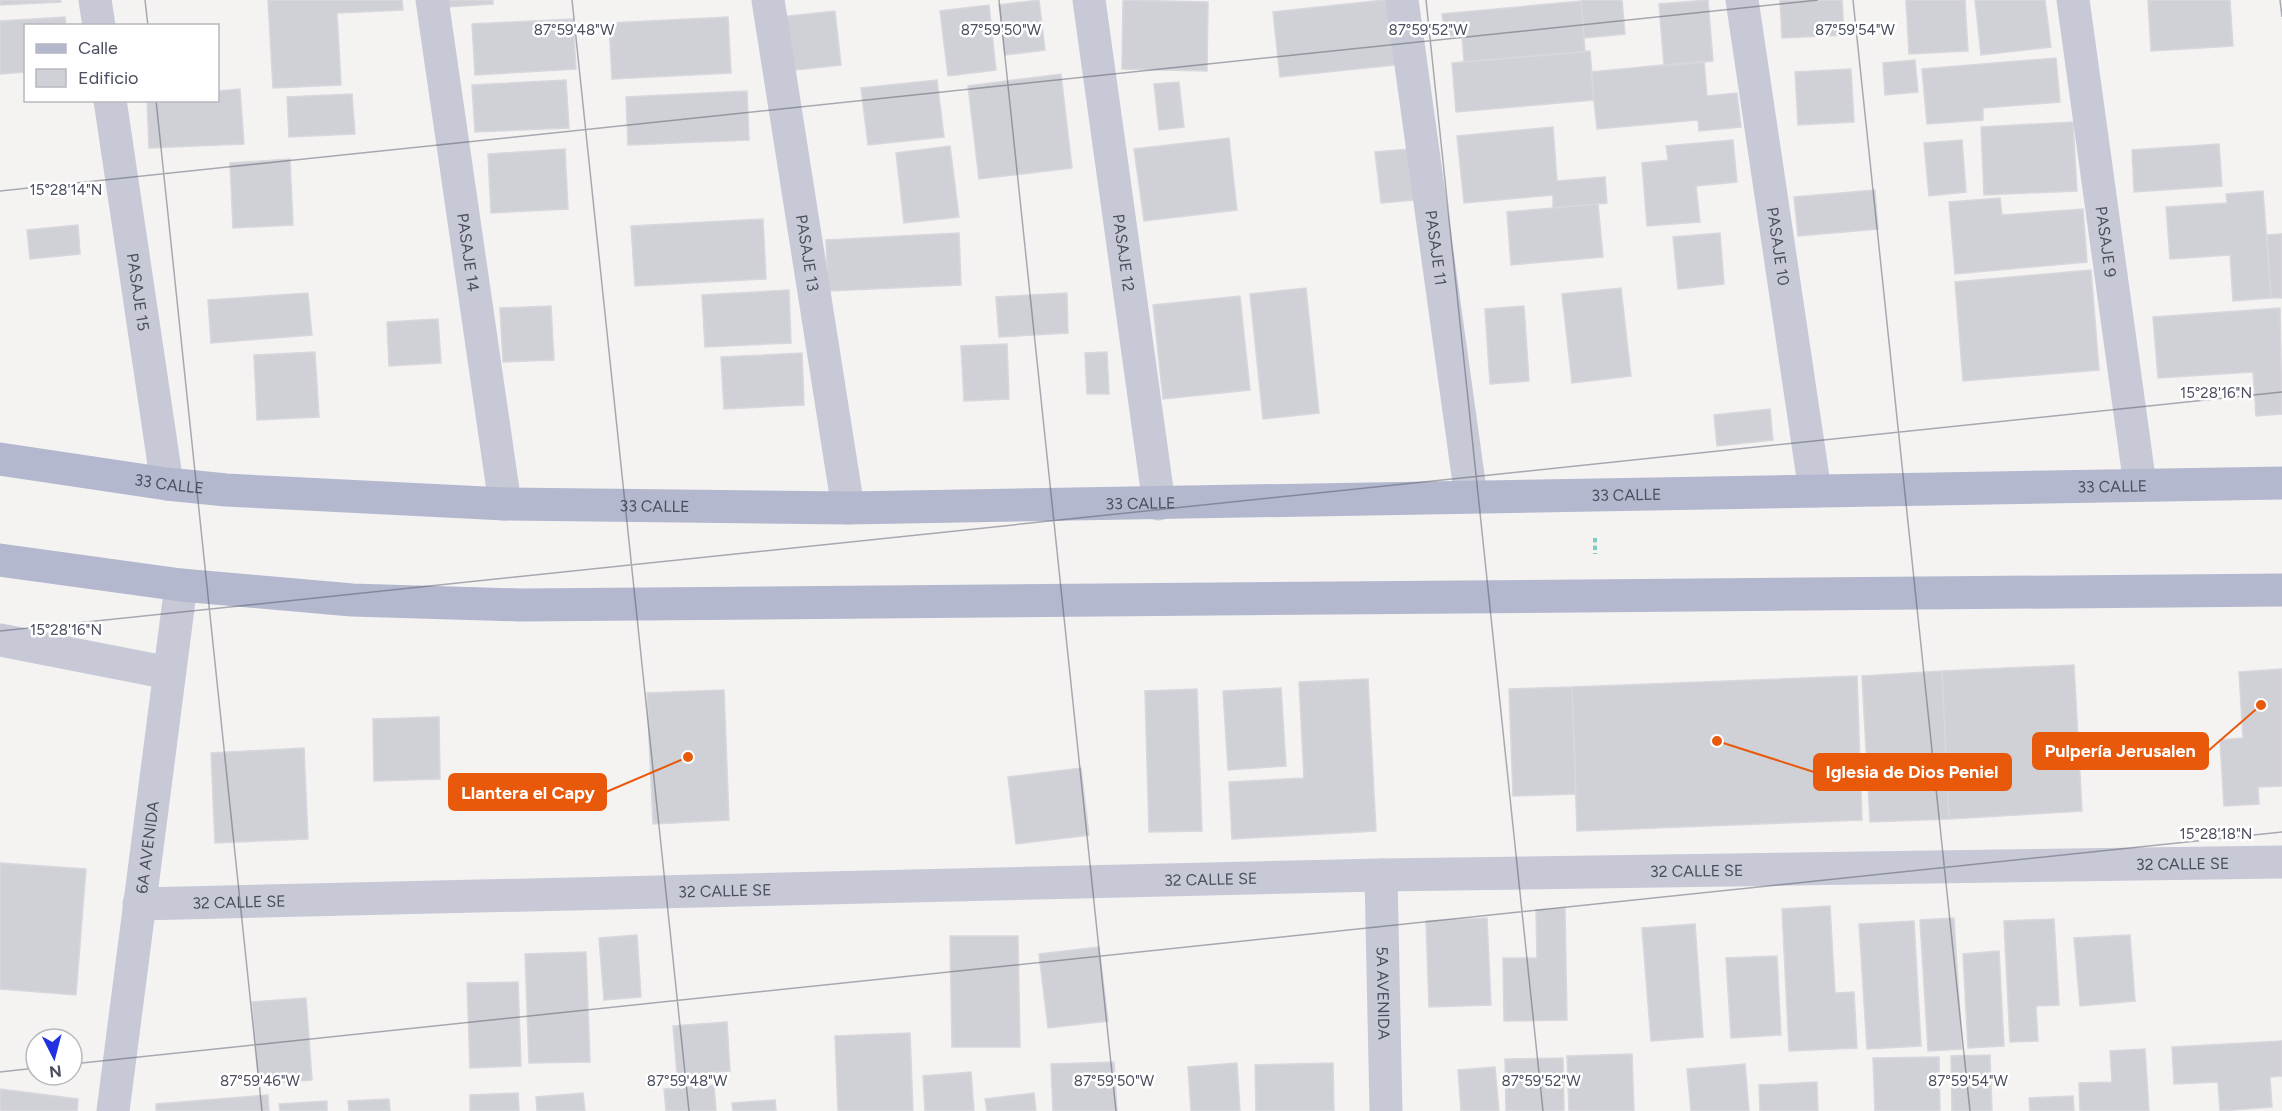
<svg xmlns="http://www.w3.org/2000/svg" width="2282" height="1111" font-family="Figtree,sans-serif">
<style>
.building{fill:#d0d1d6;stroke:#d7d7dd;stroke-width:1.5}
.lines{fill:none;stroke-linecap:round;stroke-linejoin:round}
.path{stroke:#7dccc1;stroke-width:4;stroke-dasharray:4.5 3;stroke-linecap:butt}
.minor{stroke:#c7c9d6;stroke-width:33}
.major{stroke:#b4b8cf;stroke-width:33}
.ticks{fill:none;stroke:#4b4e5f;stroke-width:1.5;stroke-opacity:0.45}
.labels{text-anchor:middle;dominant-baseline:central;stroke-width:5;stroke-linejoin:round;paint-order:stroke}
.street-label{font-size:16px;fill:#4b4e5f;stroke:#fff}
.ticks-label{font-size:15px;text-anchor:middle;fill:#4b4e5f;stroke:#fff;stroke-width:5;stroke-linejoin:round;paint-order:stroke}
.leader{fill:none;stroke:#e8590c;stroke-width:2}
.callout-dot{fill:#e8590c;stroke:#fff;stroke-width:2}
.callout{fill:#e8590c;stroke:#e8590c;stroke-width:2}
.callout-label{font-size:18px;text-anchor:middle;font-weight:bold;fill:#fff}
</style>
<rect width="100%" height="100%" fill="#f4f3f2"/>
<path class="building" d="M0,0H60L61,2L0,5Z
M268,0H402L403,10L337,13L341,85L273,88Z
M446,0H493V4L446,7Z
M1039,0L1045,50L1005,55L999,5Z
M1123,0L1208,2L1207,71L1122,69Z
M1384,0H1397L1404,64L1280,77L1273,12Z
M1581,0H1622L1625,34L1584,38Z
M1708,0L1713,61L1664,66L1659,4Z
M1780,0H1842L1844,35L1782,38Z
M1906,0H1965L1968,51L1909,54Z
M1975,0H2045L2051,47L1981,55Z
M2148,0H2230L2233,46L2151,51Z
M1581,1L1585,52L1464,62L1462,35L1445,36L1442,14Z
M989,5L996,70L948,76L940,11Z
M835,11L841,65L787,71L781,17Z
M65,17L66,26H26V72L0,74V21Z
M728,17L731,73L612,79L609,23Z
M573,19L576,69L475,75L472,24Z
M1590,51L1594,100L1456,112L1452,63Z
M2056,58L2060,102L1983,108V120L1927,124L1922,69Z
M1915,60L1918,92L1885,95L1883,63Z
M1704,61L1707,96L1737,93L1741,127L1699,131L1698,120L1597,129L1591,72Z
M1851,69L1854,122L1798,125L1795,72Z
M1061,74L1072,168L979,179L968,86Z
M566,80L569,128L475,132L472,85Z
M937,80L944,137L868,145L861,88Z
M1179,82L1184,127L1159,130L1154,84Z
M240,89L244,144L149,148L147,100H218V91Z
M747,91L749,140L628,145L626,97Z
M352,94L355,134L289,137L287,97Z
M2073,122L2077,191L1984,195L1981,127Z
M1553,127L1557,181L1605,177L1607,203L1553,208V195L1464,203L1457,136Z
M1229,138L1237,210L1144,221L1134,149Z
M1733,140L1737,182L1696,186L1700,222L1647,226L1642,163L1668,160L1666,146Z
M1962,140L1966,192L1929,196L1924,143Z
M2219,144L2222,186L2134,192L2132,150Z
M950,146L959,217L904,223L896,153Z
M565,149L568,209L491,213L488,154Z
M1410,149L1415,200L1381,203L1375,152Z
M290,159L293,225L233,228L230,163Z
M1875,190L1878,229L1798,236L1794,197Z
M2263,191L2271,298L2233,301L2230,255L2170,259L2166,207L2227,203L2226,194Z
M2000,198L2002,215L2083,209L2087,262L1955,274L1949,202Z
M1598,204L1603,257L1511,265L1507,212Z
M763,219L766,279L635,286L631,226Z
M78,225L80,254L30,259L27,230Z
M959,233L961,285L828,291L826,240Z
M1720,233L1724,284L1678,289L1673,237Z
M2282,234V298H2271L2267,235Z
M2091,270L2099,370L1963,381L1955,282Z
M1306,288L1319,413L1263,419L1250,294Z
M1621,288L1631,376L1572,383L1562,294Z
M789,290L791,343L705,347L702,295Z
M308,293L312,335L211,343L208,300Z
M1067,293L1068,333L999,337L996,297Z
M1240,296L1250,390L1163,399L1153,305Z
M551,306L554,360L503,362L500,308Z
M1524,306L1529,381L1490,384L1485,309Z
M2280,308L2282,414L2256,416L2253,372L2158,378L2153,317Z
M438,319L441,363L389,366L387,322Z
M1007,344L1009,399L964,401L961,346Z
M315,352L319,417L257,420L254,355Z
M1107,352L1109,394H1087L1085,353Z
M802,353L804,405L724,409L721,357Z
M1770,409L1773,440L1717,446L1714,415Z
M2074,665L2082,811L1949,819L1942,671Z
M2282,669V786L2258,787L2259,804L2224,806L2220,740L2243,738L2239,672Z
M1942,671L1949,819L1870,822L1862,676Z
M1857,676L1862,820L1577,831L1572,687Z
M1368,679L1376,831L1232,839L1229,782L1304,778L1299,682Z
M1572,687L1576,794L1513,796L1509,689Z
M1281,688L1286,766L1228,770L1223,691Z
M1197,689L1202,831L1149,832L1145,691Z
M724,690L729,820L653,824L647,693Z
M439,717L440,779L374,781L373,719Z
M304,748L308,839L215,843L211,753Z
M1081,768L1089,835L1016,844L1008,777Z
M0,863L86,869L76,995L0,989Z
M1830,906L1835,993L1854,992L1857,1048L1789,1051L1782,909Z
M1565,908L1567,1020L1504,1021L1503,958H1537L1536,910Z
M1487,918L1491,1005L1429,1007L1426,921Z
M1954,918L1962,1049L1928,1051L1920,920Z
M2054,919L2059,1005L2036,1006L2038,1041L2010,1042L2004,921Z
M1914,921L1921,1046L1867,1049L1859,924Z
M1695,924L1703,1037L1651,1041L1642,928Z
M637,935L641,997L604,1000L599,938Z
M2130,935L2135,1001L2080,1006L2074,938Z
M950,936H1018L1020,1047H952Z
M1099,947L1108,1021L1048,1028L1039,954Z
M1999,951L2004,1046L1968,1048L1963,954Z
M586,952L590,1062L529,1063L525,954Z
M1777,956L1781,1035L1731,1038L1726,958Z
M518,982L521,1066L470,1068L467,983Z
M306,998L312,1080L259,1084L252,1002Z
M727,1022L730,1071L677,1075L673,1026Z
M910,1033L913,1111H838L835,1036Z
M2282,1041V1076L2270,1077L2272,1107L2220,1111L2218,1082L2174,1084L2172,1047Z
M2145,1049L2149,1111H2080L2079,1083L2112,1082L2110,1051Z
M1632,1054L1634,1111H1569L1567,1056Z
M1990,1055L1992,1111H1952L1951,1056Z
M1939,1057L1940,1111H1875L1873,1058Z
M1563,1058L1564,1111H1506L1505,1059Z
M1114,1062L1117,1111H1053L1051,1064Z
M1237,1063L1240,1111H1191L1188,1067Z
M1333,1063L1334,1111H1256L1255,1065Z
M1745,1064L1749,1111H1691L1687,1069Z
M1495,1067L1499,1111H1461L1458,1070Z
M971,1072L974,1111H925L923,1076Z
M1817,1082L1818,1111H1760L1759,1085Z
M714,1085L716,1111H666L664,1089Z
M0,1089L78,1099L77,1111H0Z
M518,1093L519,1111H470V1095Z
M583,1093L585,1111H537L536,1097Z
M1034,1093L1036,1111H987L985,1099Z
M268,1095L269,1111H156V1104Z
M2073,1096L2074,1111H2030L2029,1098Z
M389,1099L390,1111H349L348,1101Z
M775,1100L776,1111H733L732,1103Z
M327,1101V1111H280L279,1104Z"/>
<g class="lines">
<path class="path" d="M1595,538V554"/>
<g class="minor">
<path d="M95,0L99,26"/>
<path id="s1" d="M432,0L505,504"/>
<path id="s2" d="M768,0L848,508"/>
<path id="s3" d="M1089,0L1159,504"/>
<path id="s4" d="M1402,0L1471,497"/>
<path id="s5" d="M1742,0L1815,491"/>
<path id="s6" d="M2073,0L2140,485"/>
<path id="s7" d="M110,100L167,484"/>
<path d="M0,640L169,673"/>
<path id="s8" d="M1381,875L1386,1111"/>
<path id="s9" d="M139,904L1381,875L2282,862"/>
<path id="s10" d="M113,1111L181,585"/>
</g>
<g class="major">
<path id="s11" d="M0,459L167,484L226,490L505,504L848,508L2282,483"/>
<path d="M0,560L181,585L352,600L521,605L2282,590"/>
</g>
</g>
<path class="ticks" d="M145,0L148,26M572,0L689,1111M999,0L1116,1111M1426,0L1543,1111M1853,0L1970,1111M2280,0L2282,17M156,100L262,1111M0,191L1818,0M0,631L2282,392M72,1064L2282,832M0,1072L36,1068"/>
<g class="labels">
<g class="street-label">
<text stroke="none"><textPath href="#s6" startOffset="244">PASAJE 9</textPath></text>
<text stroke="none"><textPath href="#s5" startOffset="249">PASAJE 10</textPath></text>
<text stroke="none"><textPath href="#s4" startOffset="250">PASAJE 11</textPath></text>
<text stroke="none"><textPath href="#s1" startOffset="255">PASAJE 14</textPath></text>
<text stroke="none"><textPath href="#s3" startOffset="255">PASAJE 12</textPath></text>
<text stroke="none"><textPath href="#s2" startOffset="256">PASAJE 13</textPath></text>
<text stroke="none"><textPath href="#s7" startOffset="194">PASAJE 15</textPath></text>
<text stroke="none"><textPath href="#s11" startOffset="171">33 CALLE</textPath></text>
<text stroke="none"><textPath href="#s11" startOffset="2115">33 CALLE</textPath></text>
<text stroke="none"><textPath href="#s11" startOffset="1629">33 CALLE</textPath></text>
<text stroke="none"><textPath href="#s11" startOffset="1143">33 CALLE</textPath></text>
<text stroke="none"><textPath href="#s11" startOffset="657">33 CALLE</textPath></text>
<text stroke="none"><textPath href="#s10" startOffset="266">6A AVENIDA</textPath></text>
<text stroke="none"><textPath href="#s9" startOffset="2044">32 CALLE SE</textPath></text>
<text stroke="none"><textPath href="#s9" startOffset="1558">32 CALLE SE</textPath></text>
<text stroke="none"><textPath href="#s9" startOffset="1072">32 CALLE SE</textPath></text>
<text stroke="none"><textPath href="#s9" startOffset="586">32 CALLE SE</textPath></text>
<text stroke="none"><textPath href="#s9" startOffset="100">32 CALLE SE</textPath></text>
<text stroke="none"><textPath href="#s8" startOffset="118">5A AVENIDA</textPath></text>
</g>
</g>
<g class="ticks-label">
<text x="574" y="35">87°59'48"W</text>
<text x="1001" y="35">87°59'50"W</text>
<text x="1428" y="35">87°59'52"W</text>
<text x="1855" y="35">87°59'54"W</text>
<text x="66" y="195">15°28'14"N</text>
<text x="2216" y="398">15°28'16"N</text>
<text x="66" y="635">15°28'16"N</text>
<text x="2216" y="839">15°28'18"N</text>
<text x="260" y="1086">87°59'46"W</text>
<text x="687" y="1086">87°59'48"W</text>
<text x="1114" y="1086">87°59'50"W</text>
<text x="1541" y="1086">87°59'52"W</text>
<text x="1968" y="1086">87°59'54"W</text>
</g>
<path class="leader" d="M2261 705L2208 751M1717 741L1814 772M688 757L606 792"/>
<g class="callout-dot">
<circle cx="2261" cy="705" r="6"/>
<circle cx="1717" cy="741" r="6"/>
<circle cx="688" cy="757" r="6"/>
</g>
<g class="callout">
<rect x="2033" y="733" width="175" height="36" rx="6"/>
<rect x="1814" y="754" width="197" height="36" rx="6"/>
<rect x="449" y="774" width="157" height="36" rx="6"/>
</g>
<g class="callout-label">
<text x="2120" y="757">Pulpería Jerusalen</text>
<text x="1912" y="778">Iglesia de Dios Peniel</text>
<text x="528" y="799">Llantera el Capy</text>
</g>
<rect x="24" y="24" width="195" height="78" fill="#ffffff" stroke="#b7b8bf" stroke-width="1.5"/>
<rect x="36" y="44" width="30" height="9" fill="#b4b8cf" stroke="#b7b8bf" stroke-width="1.5"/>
<text x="78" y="54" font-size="18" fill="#4b4e5f">Calle</text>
<rect x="36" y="69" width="30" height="18" fill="#d0d1d6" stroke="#b7b8bf" stroke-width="1.5"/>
<text x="78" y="84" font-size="18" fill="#4b4e5f">Edificio</text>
<g transform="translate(54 1057) rotate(174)"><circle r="28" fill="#ffffff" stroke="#b7b8bf" stroke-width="1.5"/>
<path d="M0-4.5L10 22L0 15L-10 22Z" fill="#2231df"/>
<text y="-9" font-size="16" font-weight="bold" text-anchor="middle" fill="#4b4e5f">N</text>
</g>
</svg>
